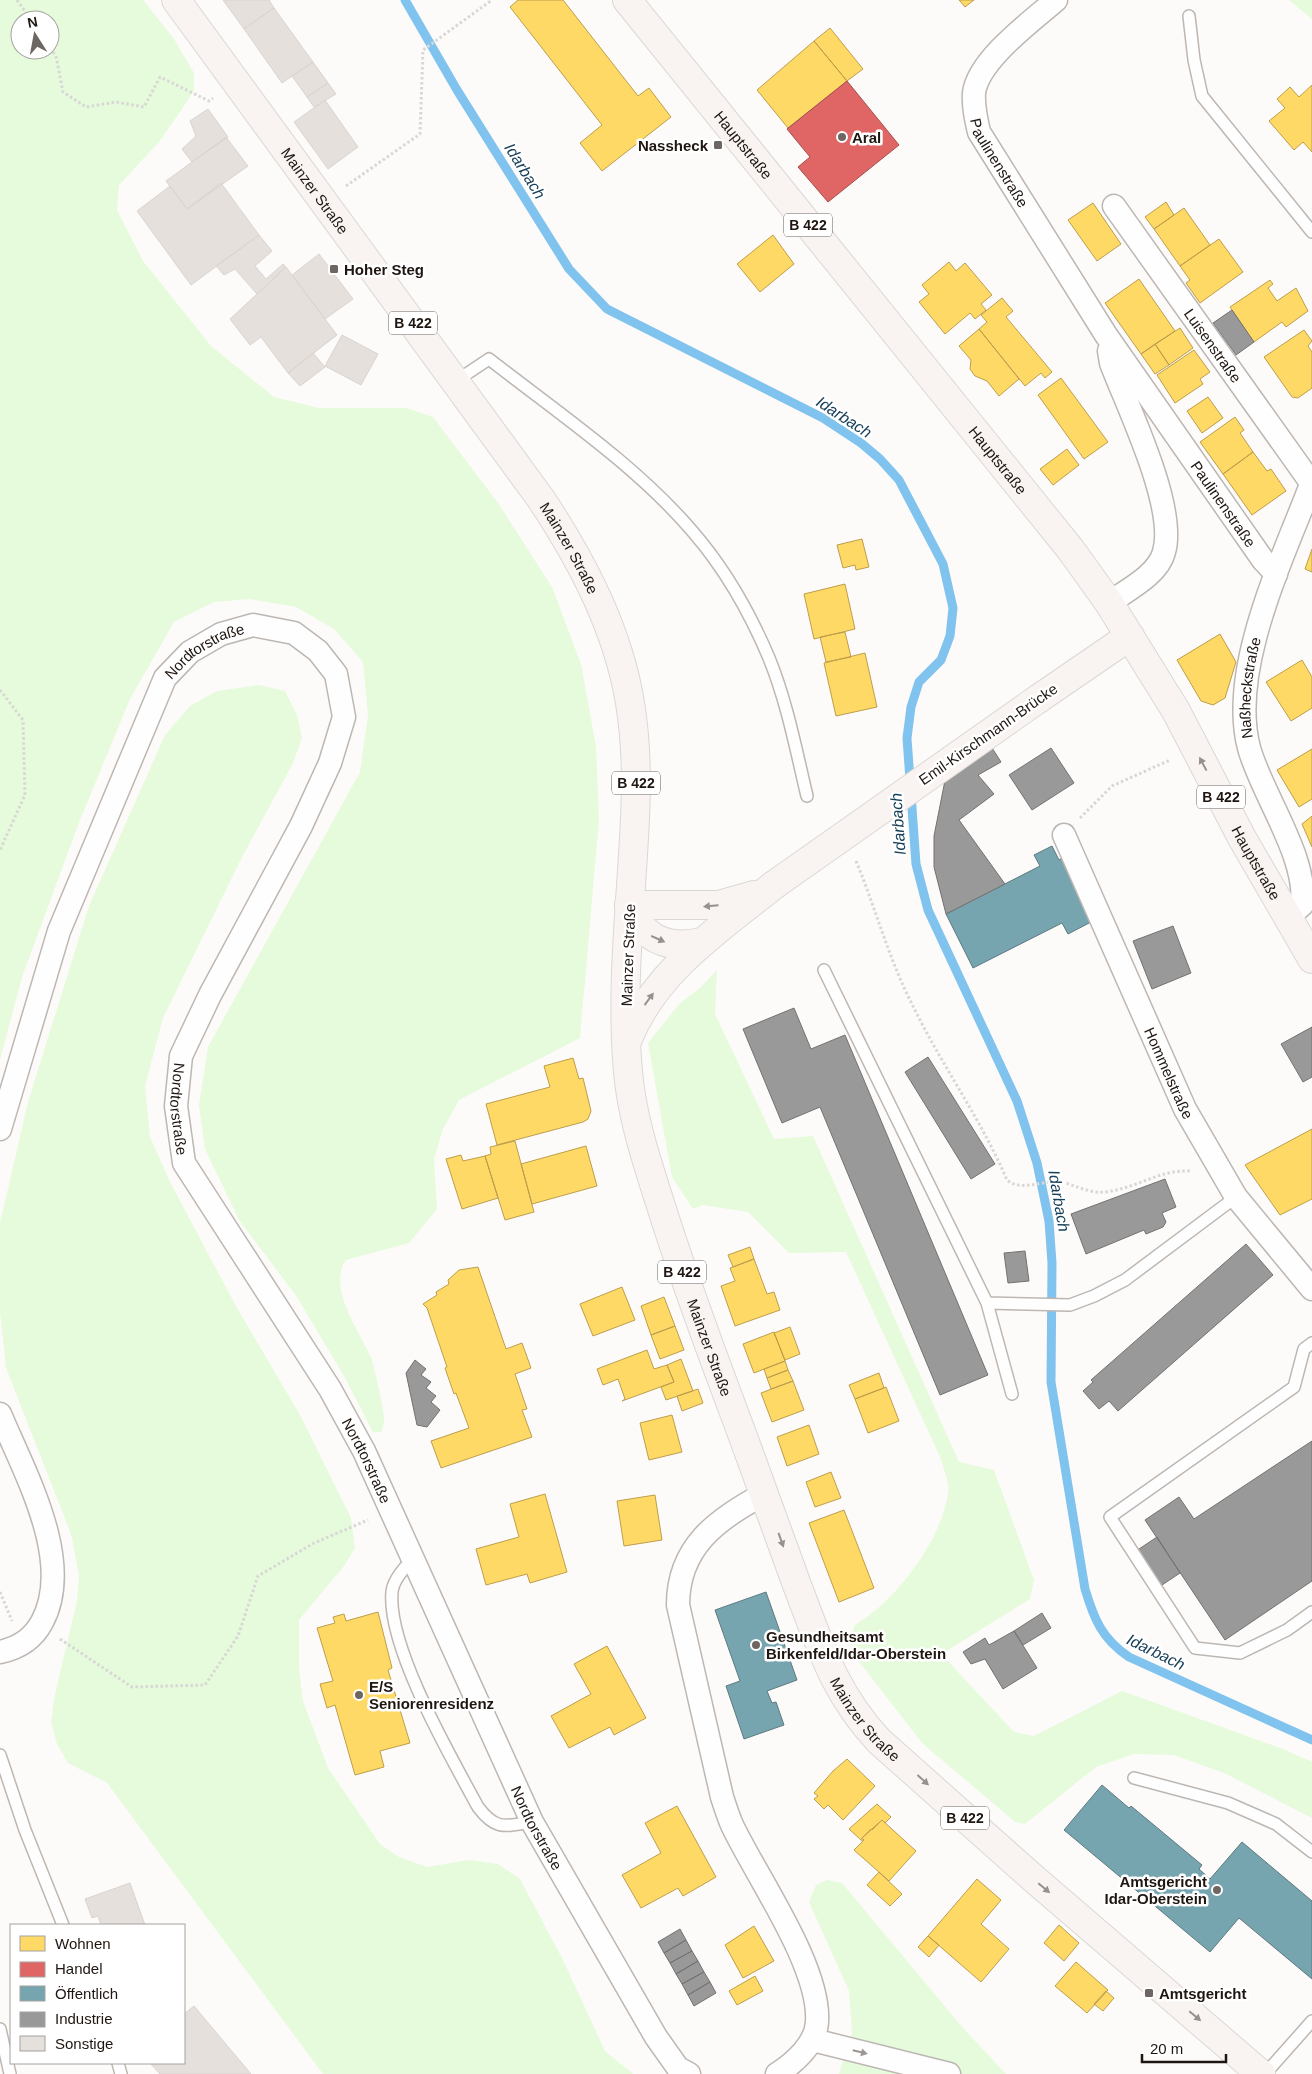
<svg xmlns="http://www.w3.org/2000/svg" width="1312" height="2074" font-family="Helvetica,sans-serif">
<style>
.green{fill:#e5fbdb;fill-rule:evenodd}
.homes{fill:#ffd966;stroke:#bc9e4c}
.shops{fill:#e06666;stroke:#a64e4c}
.public{fill:#76a5af;stroke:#5c7a80}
.industry{fill:#999;stroke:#747270}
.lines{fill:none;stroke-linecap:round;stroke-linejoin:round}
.stream{stroke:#80c3ee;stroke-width:9}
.building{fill:#e6e0dc;stroke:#d9d4d0}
.lane-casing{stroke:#bcb7b3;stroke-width:14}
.street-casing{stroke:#bcb7b3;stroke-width:25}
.primary-casing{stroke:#dad8d6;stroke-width:30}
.path{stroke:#d8d7d6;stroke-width:3;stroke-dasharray:2.5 2.5;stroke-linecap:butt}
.lane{stroke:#fffefe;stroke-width:11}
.street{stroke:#fffefe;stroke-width:22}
.primary{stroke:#f9f4f1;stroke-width:28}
.primary-bridge-casing{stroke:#dad8d6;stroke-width:30;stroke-linecap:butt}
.primary-bridge{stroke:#f9f4f1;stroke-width:28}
.oneway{fill:#97908c}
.oneway2{fill:#9a9693}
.poi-dot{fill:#6d6662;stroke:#fff;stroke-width:2}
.labels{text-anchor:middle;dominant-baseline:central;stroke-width:5;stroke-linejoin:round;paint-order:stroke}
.shield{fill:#fff;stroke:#625c58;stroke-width:1}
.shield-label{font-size:14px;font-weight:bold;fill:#1f1611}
.poi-label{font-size:15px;font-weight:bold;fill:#1f1611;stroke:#fff;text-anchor:start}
.street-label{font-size:15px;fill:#1f1611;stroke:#fff}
.water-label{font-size:16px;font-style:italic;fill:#184059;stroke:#fff}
</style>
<rect width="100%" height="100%" fill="#fdfbf9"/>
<path class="green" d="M0,0H143L174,39L194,73V90L182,109L159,142L119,185L117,210L143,261L211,346L274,397L319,408H407L433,417L498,503L552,587L581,664L596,746L599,820L580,1038L459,1100L443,1129L434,1159L437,1209L409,1243L346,1260C327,1287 359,1331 371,1357C374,1366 385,1413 384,1421C384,1425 382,1429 381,1432H373L345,1378L297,1297L239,1220L205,1149L199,1105L208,1047L360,772L368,715L363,662L334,629L296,607L250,599L214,602L174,622L130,699L80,820L22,977L0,1060ZM20,20H50V50H20Z
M1289,0H1312V19Z
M259,685L285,691L297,715L302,738L293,763L241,859L163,1018L145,1086L150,1137L170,1182L237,1308L300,1415L351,1518L355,1548L344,1566L299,1620V1668L303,1701L328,1768L380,1844L399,1857L427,1867L469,1860L498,1864L520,1879L563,1960L605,2051L633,2074H323L107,1783L68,1763L57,1744L51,1722L55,1694L77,1601L79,1575L71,1534L6,1368L0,1311V1223L28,1102L89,906L165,735L190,706L217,691Z
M717,970L715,1014L774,1139L813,1136L959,1462L994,1470L1034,1580L1030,1599L948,1650L945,1658L1014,1732L1034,1736L1122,1691L1283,1749L1312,1762V1818L1224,1773L1174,1755L1134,1754L1096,1767L1025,1824L1015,1822L922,1743L854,1655L850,1639L855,1625C895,1602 942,1540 948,1493C950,1483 943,1468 941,1459L846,1252L789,1253L748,1212L703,1205L693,1209L672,1177L648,1043L679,1004L700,988Z
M827,1880L842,1883L963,2028L1006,2074H839L852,2033L849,1991L809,1902L816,1885Z"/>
<path class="homes" d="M518,0H563L638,96L649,88L671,117L602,171L580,143L602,125L510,7Z
M959,0H974L965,7Z
M830,28L863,69L847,81L814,41Z
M814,41L847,81L788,128L757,90Z
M1312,85V152L1303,142L1294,150L1269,121L1285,108L1277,99L1290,87L1299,97Z
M1166,202L1174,215L1154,229L1145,217Z
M1093,203L1121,244L1097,261L1068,220Z
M1184,208L1210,245L1180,266L1154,229Z
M773,235L794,264L760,292L737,264Z
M1219,239L1243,272L1200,303L1186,283L1190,280L1180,266Z
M949,262L956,271L965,263L992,295L981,304L986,310L975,319L970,313L945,334L919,302L929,294L922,285Z
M1139,279L1175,331L1141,354L1105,303Z
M1270,280L1273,284L1268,288L1277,301L1296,288L1308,311L1286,327L1282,322L1254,342L1230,307Z
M1002,298L1013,311L1006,317L1052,372L1045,378L1041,373L1025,386L979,329L987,322L981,315Z
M1180,328L1193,348L1169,365L1155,344Z
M979,329L1019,379L999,396L987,381L975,376L970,369L971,360L959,346Z
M1304,330L1312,341L1308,346L1312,352V388L1298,398L1292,397L1264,357Z
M1155,344L1169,365L1155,374L1141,354Z
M1194,350L1210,372L1200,379L1203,384L1175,403L1157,375Z
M1061,378L1108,442L1084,459L1038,395Z
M1208,397L1223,418L1202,433L1187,411Z
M1235,417L1244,430L1240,433L1253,452L1223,474L1200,442Z
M1067,449L1079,465L1053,485L1040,469Z
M1253,452L1267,471L1271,469L1286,491L1252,515L1223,474Z
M862,539L869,567L856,570L855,565L843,568L837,545Z
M1312,549V572L1305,569Z
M845,584L855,629L814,639L804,594Z
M845,632L851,657L826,662L820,637Z
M1220,634L1236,662L1225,698L1213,705L1201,701L1177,660Z
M865,653L877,707L836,716L824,663Z
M1302,660L1312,677V708L1291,721L1266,682Z
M1312,749V799L1299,807L1277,770Z
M1312,816V847L1302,824Z
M573,1058L579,1079L583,1078L591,1111L588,1119L583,1122L497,1145L486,1104L550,1087L544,1066Z
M1312,1129V1199L1280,1215L1245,1165Z
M515,1141L534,1212L505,1220L485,1156L491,1154L490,1147Z
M586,1146L597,1186L532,1204L521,1164Z
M461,1155L463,1161L485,1156L498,1198L462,1209L446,1159Z
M750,1247L754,1259L733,1267L728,1255Z
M754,1259L767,1294L774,1292L780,1310L735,1326L721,1286L735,1281L730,1268Z
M478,1267L506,1349L522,1343L531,1368L515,1374L527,1409L522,1410L532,1437L441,1468L431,1441L469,1428L456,1393L454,1394L445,1368L447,1367L427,1308L423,1304L437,1295L436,1292L449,1284L448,1280L459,1270Z
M622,1287L635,1320L593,1336L580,1304Z
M664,1297L675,1326L651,1335L641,1306Z
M675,1326L684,1350L660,1359L651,1335Z
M790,1327L800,1354L785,1360L774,1333Z
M774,1332L785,1361L754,1373L743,1344Z
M647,1350L654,1369L667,1365L674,1382L622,1401L625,1399L618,1379L603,1385L597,1369Z
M681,1359L693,1391L666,1400L661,1387L674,1382L667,1365Z
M785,1361L788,1370L767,1378L764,1369Z
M788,1370L793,1381L771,1389L767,1378Z
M879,1373L884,1388L855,1399L849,1385Z
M793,1381L804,1410L772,1422L761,1393Z
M886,1387L899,1421L868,1433L855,1399Z
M698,1389L703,1403L682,1411L677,1396Z
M672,1415L682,1452L649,1460L640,1423Z
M809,1425L819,1454L787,1466L777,1437Z
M831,1472L841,1498L815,1507L806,1482Z
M545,1494L567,1572L530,1583L527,1574L486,1585L476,1549L519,1537L510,1504Z
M655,1495L662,1540L624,1546L617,1501Z
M844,1510L874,1588L839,1602L809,1523Z
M378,1612L392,1668L388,1670L410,1743L380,1751L384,1767L355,1775L335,1705L327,1708L320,1684L333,1681L317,1628L335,1623L333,1617L344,1614L346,1621Z
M607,1646L646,1718L614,1735L610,1727L569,1748L551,1716L591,1694L574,1664Z
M847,1759L875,1786L843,1820L828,1805L824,1809L814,1799L818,1796L814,1793L833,1771Z
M877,1804L891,1817L885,1823L882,1820L872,1830L871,1829L862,1838V1841L849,1829Z
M677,1806L716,1877L683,1896L678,1888L641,1908L622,1875L661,1853L645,1823Z
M882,1820L916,1851L889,1881L854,1850L864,1840L862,1838Z
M879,1872L902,1894L890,1906L867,1885Z
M977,1879L1001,1900L981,1924L1009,1949L981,1982L928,1936Z
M1059,1925L1079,1943L1064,1961L1044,1943Z
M754,1926L774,1961L743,1978L725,1945Z
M928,1936L939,1945L929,1957L918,1947Z
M1076,1962L1108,1990L1087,2013L1055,1986Z
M755,1976L763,1991L737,2005L729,1991Z
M1106,1991L1114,1998L1103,2011L1094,2004Z"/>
<path class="shops" d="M847,81L899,145L828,202L798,167L810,157L787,129Z"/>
<path class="public" d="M1052,846L1059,860L1062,858L1091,922L1068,934L1062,923L973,968L946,914L1040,866L1034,855Z
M766,1592L797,1680L767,1691L772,1703L776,1702L784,1725L744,1739L726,1686L740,1681L715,1610Z
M1102,1785L1129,1808L1131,1806L1202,1865L1199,1869L1210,1879L1242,1842L1312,1901V1979L1239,1918L1210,1952L1064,1830Z"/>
<path class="industry" d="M1232,310L1254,342L1236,355L1213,323Z
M978,726L1001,762L978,775L994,794L959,820L1005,884L946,914L934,867V836L952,745Z
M1051,748L1074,783L1032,810L1009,775Z
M1173,926L1191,973L1152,989L1133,941Z
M794,1008L811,1049L845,1035L988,1375L940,1395L820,1107L782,1123L743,1029Z
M1312,1027V1077L1303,1082L1281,1044Z
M928,1057L995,1164L971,1179L905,1072Z
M1165,1179L1176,1207L1162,1213L1166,1222L1163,1227L1146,1234L1144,1230L1086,1254L1071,1214Z
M1246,1244L1273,1275L1118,1411L1109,1401L1099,1409L1083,1391L1093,1382L1091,1380Z
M1025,1251L1029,1281L1008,1283L1004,1253Z
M415,1360L426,1369L421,1375L431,1382L426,1388L436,1396L431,1402L440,1410L427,1427L417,1425L406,1373Z
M1312,1441V1581L1225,1640L1145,1520L1179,1497L1194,1519Z
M1157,1537L1180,1573L1159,1587L1136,1551Z
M1042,1613L1051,1628L1023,1645L1014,1631Z
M1014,1631L1037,1668L1003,1689L985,1659L971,1664L963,1652L985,1638L989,1645Z
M680,1929L686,1940L664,1953L658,1942Z
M686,1940L692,1951L670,1963L664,1953Z
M692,1951L698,1961L676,1974L670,1963Z
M698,1961L704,1972L682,1984L676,1974Z
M704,1972L710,1982L688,1995L682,1984Z
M710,1982L716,1993L694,2006L688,1995Z"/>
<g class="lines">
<path class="stream" d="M405,0L457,90L569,269L607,309L823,418L861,443L880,459L899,480L943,564L953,608L950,636L941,660L919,682L911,707L907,738L916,864L928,910L1017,1101L1037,1163L1049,1221L1052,1263L1051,1382L1085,1589C1094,1619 1102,1639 1129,1657L1312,1740"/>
</g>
<path class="building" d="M223,0H269L274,8L244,29Z
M274,8L313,62L282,83L244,29Z
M313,62L328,83L307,97L292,76Z
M328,83L336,94L314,107L307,97Z
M325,100L358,147L328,169L294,122Z
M208,109L228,137L192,162L182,149L196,136L190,121Z
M226,137L248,166L187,209L166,181Z
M221,183L259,235L191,285L137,211L170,186L187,209Z
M259,235L272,251L255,266L266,279L283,264L286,267L257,294L235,269L224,275L216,266Z
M319,254L353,299L325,319L292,275Z
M286,267L337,335L288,373L261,337L250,345L230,319Z
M342,335L378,354L361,385L325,366Z
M313,353L325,367L300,386L288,373Z
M130,1883L145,1925H101L98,1916L92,1918L85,1899Z
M194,2006L251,2074H160L150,2063H184V2014Z"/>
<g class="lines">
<defs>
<path id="lane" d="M1189,16L1194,60L1202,96L1312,232
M456,381L489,359C557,412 637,466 693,532C725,569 750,613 769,658C787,702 796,750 807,796
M824,970L987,1303L1012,1394
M987,1303L1070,1305L1094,1296L1125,1280L1236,1197
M1312,1343L1304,1349L1294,1387L1110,1517L1195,1648L1240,1653L1287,1630L1312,1612
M412,1560C404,1568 393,1580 392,1592C387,1647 451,1757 478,1807C496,1831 505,1826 532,1822
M0,1755L25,1830L63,1925
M1134,1778L1228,1803L1276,1824L1312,1852
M0,2029L10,2074
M118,2063L121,2074
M1265,2074L1312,2021"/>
<g id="street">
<path id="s1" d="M1056,0C1032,21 978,60 974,93C973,106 976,119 979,132L1106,335L1263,560L1276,574"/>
<path id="s2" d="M1114,206L1312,484"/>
<path d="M1109,351L1111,363C1128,408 1177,507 1164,552C1158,575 1127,590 1109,603"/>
<path id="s3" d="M1064,835L1185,1109L1236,1197L1312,1289"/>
<path id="s4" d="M1287,918L1302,905C1308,857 1262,795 1249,748C1228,669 1284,556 1312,482"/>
<path id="s5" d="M0,1129L59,931L165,678L190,652L221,634L253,625L294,633L318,651L336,674L344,717L330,763L301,826L210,995L181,1056L176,1106L184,1163L330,1389L364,1451L532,1822L656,2037L678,2068L689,2074"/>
<path d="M0,1414C24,1472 75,1561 42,1622C33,1639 19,1648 0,1652"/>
<path d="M764,1494C717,1519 678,1547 678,1605L722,1797C725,1806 728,1816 732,1825C756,1876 821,1967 817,2022C816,2044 794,2063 777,2074"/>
<path d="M813,2040L949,2074"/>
</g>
<g id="primary">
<path id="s6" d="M176,0L541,499C582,561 618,629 630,703C641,769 634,835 630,901C626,958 623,1015 628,1072C632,1118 647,1162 661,1206C686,1286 716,1364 745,1442C762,1490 780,1537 797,1585C820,1645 834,1693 879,1741L1033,1878L1261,2074"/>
<path id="s7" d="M627,0L1071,550L1109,603L1176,711L1242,838L1312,959"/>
<path d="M1038,699L1130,636"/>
<path d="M629,905H719L754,895"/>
<path d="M629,905C643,939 667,950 702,942"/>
<path d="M628,1039C655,971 719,929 774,885"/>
</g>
</defs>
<use href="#lane" class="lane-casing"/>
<use href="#street" class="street-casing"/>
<use href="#primary" class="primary-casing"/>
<path class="path" d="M17,0L31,20
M50,48L56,56L63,92L86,107L116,102L144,107L160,77L209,101L213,98
M346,186L420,134L423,50L492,0
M0,690L23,720L25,795L0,850
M1080,818L1112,786L1170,760
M856,861C876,909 889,960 913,1006C942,1066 981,1119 1007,1180C1021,1192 1043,1180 1060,1182C1074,1184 1089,1194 1105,1192C1135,1189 1160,1169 1191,1171
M0,1592L12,1621
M60,1639L132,1687L205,1685L238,1636L258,1576L314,1543L368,1520"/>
<use href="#lane" class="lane"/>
<use href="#street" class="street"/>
<use href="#primary" class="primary"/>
<defs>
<path id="primary-bridge" d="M774,885L1038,699"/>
</defs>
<use href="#primary-bridge" class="primary-bridge-casing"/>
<use href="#primary-bridge" class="primary-bridge"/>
</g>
<defs><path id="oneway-solid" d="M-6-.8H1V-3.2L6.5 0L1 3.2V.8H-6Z" transform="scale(1.25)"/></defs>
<g class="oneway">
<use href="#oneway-solid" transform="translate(1203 764) rotate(-118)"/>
<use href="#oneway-solid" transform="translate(711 906) rotate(175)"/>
<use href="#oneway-solid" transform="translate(658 939) rotate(24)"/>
<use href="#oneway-solid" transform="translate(649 999) rotate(-54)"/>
<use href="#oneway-solid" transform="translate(781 1540) rotate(70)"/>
<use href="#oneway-solid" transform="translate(923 1780) rotate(42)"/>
<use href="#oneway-solid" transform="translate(1044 1888) rotate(40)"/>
<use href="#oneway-solid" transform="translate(1195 2016) rotate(40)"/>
</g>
<use class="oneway2" href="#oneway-solid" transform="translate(860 2052) rotate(14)"/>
<g class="poi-dot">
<circle cx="842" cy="137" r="5"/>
<rect x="713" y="140" width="10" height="10" rx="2.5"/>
<rect x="329" y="264" width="10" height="10" rx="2.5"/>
<circle cx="756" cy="1645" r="5"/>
<circle cx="359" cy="1695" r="5"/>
<circle cx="1217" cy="1890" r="5"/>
<rect x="1144" y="1988" width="10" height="10" rx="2.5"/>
</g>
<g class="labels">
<g class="shield">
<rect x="784" y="213.5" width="48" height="23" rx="4"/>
<rect x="389" y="311.5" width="48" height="23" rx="4"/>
<rect x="612" y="771.5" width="48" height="23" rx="4"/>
<rect x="1197" y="785.5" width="48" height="23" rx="4"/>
<rect x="658" y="1260.5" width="48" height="23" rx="4"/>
<rect x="941" y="1806.5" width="48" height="23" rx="4"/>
</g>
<g class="shield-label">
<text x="808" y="225">B 422</text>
<text x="413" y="323">B 422</text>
<text x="636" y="783">B 422</text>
<text x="1221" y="797">B 422</text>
<text x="682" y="1272">B 422</text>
<text x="965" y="1818">B 422</text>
</g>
<g class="poi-label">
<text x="852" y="137">Aral</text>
<text x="708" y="145" text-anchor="end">Nassheck</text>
<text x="344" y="269">Hoher Steg</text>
<text x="766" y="1636">Gesundheitsamt<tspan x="766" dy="17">Birkenfeld/Idar-Oberstein</tspan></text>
<text x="369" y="1686">E/S<tspan x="369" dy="17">Seniorenresidenz</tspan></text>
<text x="1207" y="1881" text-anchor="end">Amtsgericht<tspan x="1207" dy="17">Idar-Oberstein</tspan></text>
<text x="1159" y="1993">Amtsgericht</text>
</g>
<g class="street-label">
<text stroke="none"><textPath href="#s7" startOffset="186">Hauptstraße</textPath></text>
<text stroke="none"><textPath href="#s1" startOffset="202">Paulinenstraße</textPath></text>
<text stroke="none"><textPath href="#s6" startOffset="236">Mainzer Straße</textPath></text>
<text stroke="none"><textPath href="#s2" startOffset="171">Luisenstraße</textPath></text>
<text stroke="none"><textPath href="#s7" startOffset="591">Hauptstraße</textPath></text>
<text stroke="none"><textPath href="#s1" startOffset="611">Paulinenstraße</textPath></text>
<text stroke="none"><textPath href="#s6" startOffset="675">Mainzer Straße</textPath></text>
<text stroke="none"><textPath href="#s5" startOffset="530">Nordtorstraße</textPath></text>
<text stroke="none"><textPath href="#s4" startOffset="248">Naßheckstraße</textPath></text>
<text transform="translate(988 734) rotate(-35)">Emil-Kirschmann-Brücke</text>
<text stroke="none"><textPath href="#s7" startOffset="1071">Hauptstraße</textPath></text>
<text transform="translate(628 955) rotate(-88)">Mainzer Straße</text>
<text stroke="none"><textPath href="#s3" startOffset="260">Hommelstraße</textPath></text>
<text stroke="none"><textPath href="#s5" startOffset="1161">Nordtorstraße</textPath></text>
<text stroke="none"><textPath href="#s6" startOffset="1500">Mainzer Straße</textPath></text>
<text stroke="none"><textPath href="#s5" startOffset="1565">Nordtorstraße</textPath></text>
<text stroke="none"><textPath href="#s6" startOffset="1905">Mainzer Straße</textPath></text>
<text stroke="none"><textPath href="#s5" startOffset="1970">Nordtorstraße</textPath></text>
</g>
<g class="water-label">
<text transform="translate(525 171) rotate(58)">Idarbach</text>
<text transform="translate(844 417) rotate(33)">Idarbach</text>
<text transform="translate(898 824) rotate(-94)">Idarbach</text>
<text transform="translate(1059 1201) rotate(80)">Idarbach</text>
<text transform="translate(1156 1652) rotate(26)">Idarbach</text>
</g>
</g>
<rect x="10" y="1924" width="175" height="140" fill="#ffffff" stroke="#a5a2a0"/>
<rect x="20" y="1936" width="25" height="15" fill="#ffd966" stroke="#a5a2a0"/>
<text x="55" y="1949" font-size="15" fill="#1f1611">Wohnen</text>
<rect x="20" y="1962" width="25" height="15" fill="#e06666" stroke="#a5a2a0"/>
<text x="55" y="1974" font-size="15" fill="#1f1611">Handel</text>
<rect x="20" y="1986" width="25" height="15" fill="#76a5af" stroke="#a5a2a0"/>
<text x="55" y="1999" font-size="15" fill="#1f1611">Öffentlich</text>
<rect x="20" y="2012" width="25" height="15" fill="#999999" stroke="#a5a2a0"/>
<text x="55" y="2024" font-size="15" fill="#1f1611">Industrie</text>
<rect x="20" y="2036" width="25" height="15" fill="#e6e0dc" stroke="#a5a2a0"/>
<text x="55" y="2049" font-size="15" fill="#1f1611">Sonstige</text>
<g transform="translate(35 35) rotate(349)"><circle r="24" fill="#ffffff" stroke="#a5a2a0"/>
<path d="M0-4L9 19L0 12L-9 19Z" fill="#6d6662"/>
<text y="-8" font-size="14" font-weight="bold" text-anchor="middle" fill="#1f1611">N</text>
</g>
<path d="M1142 2054v8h84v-8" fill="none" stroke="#1f1611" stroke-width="2.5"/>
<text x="1150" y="2054" font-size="15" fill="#1f1611" stroke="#ffffff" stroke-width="4" paint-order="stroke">20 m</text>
</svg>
